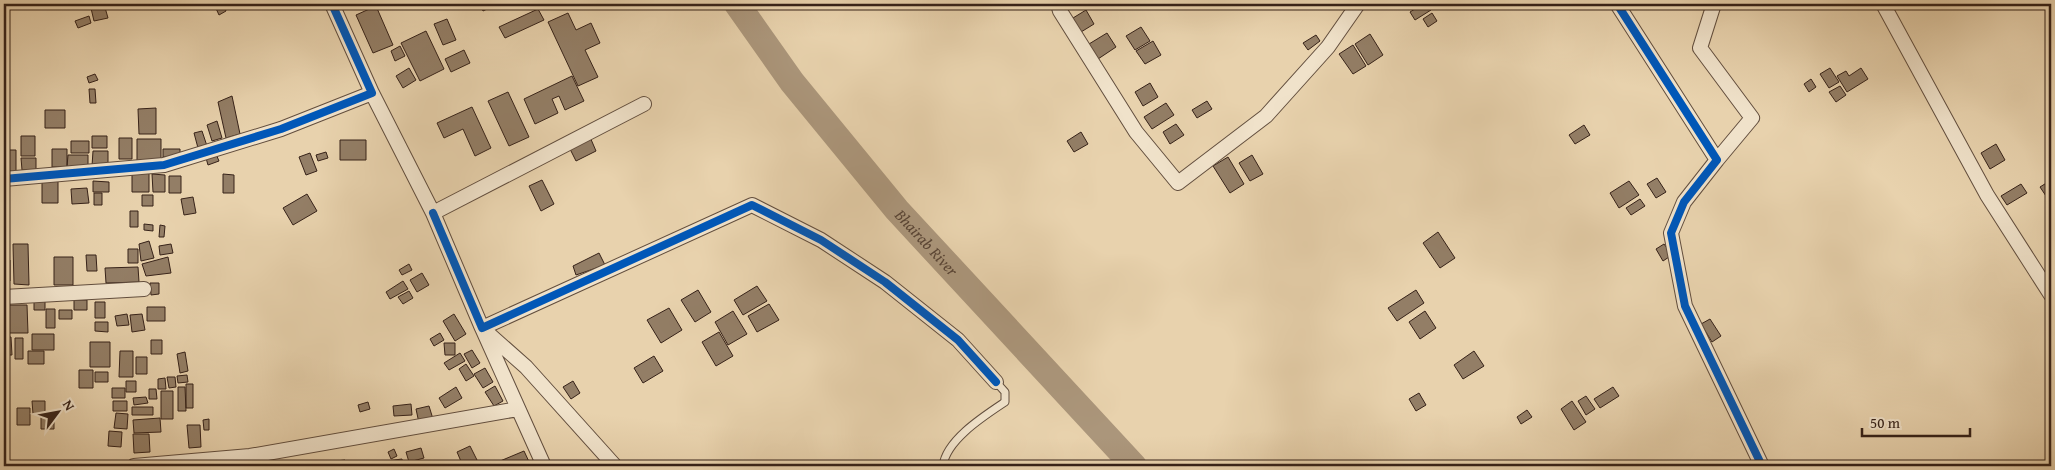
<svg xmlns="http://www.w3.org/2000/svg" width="2055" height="470" font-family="'Gentium Book Plus',serif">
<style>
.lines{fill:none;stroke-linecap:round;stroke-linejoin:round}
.river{stroke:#ab967b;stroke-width:26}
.building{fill:#937e66;stroke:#362219}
.service-casing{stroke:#624e3e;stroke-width:9}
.minor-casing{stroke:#624e3e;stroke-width:16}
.service{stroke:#f0e2ca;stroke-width:7}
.minor{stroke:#f0e2ca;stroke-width:14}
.cycleway-casing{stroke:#f0e2ca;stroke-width:11}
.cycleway{stroke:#0057b8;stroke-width:8}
.labels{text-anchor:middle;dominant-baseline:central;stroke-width:5;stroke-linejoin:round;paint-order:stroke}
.water-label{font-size:16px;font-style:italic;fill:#594536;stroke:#f0e2ca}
</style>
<rect width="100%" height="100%" fill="#e8d2ad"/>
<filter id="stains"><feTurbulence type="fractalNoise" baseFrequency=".004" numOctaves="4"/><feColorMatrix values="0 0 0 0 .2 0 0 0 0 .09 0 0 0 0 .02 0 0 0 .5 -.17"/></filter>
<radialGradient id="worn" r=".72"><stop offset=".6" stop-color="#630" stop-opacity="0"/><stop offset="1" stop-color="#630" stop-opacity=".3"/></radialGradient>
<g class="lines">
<path class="river" id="s1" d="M737,4L792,82L897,210L1134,466"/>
</g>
<path class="building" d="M90,4H104L108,18L94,21Z
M214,4H224L226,11L219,15Z
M480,4H497L483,11Z
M1423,4H1427L1431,10L1415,20L1410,12Z
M376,6L393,45L373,53L356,15Z
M538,9L544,20L505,38L499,27Z
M1086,10L1094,24L1081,32L1073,18Z
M568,13L576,30L591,23L600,43L585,50L598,77L578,86L548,22Z
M1432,13L1437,21L1428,27L1423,19Z
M89,16L91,23L78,28L75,21Z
M447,19L456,40L443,45L434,24Z
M1141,27L1150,41L1135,50L1126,36Z
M426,31L444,69L420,81L401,43Z
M1107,33L1116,47L1098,59L1089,44Z
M1370,34L1383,55L1368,65L1355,44Z
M1316,35L1320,41L1308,50L1303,43Z
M1153,41L1161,55L1145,64L1136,51Z
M1353,45L1366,66L1353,74L1339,54Z
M400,46L405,56L395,61L391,51Z
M464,50L470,63L451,72L445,59Z
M409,68L416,80L403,88L396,76Z
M1830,68L1839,82L1829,88L1820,74Z
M1861,68L1868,79L1847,92L1837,76L1846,71L1849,76Z
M95,74L98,80L89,83L87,77Z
M572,76L584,101L565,110L559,96L552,99L558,113L535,124L524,99Z
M1811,79L1816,87L1809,92L1804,84Z
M1150,83L1158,97L1143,106L1135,92Z
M1840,86L1846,95L1836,102L1829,92Z
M89,89H95L96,103H90Z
M508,92L529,137L509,146L488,101Z
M232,96L240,134L226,138L218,102Z
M1207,101L1212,109L1197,118L1192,110Z
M1166,103L1174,115L1152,129L1144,117Z
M472,107L491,148L475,156L463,129L444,138L437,123Z
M156,108V134H139L138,109Z
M45,110H65V128H45Z
M217,121L222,138L212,141L207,125Z
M1176,124L1184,135L1170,144L1163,132Z
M1584,125L1590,135L1575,144L1569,135Z
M202,131L207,146L198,148L194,133Z
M1081,132L1088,144L1074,152L1067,141Z
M21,136H35V156H21Z
M92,136H107V148H92Z
M590,137L596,151L576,161L569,147Z
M119,138H132V159H119Z
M137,139H161V162H137Z
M340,140H366V160H340Z
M71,141H89V153H71Z
M1996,144L2005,160L1990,169L1981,153Z
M52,149H67V167H52Z
M163,149H180V157H163Z
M5,150H16V172H5Z
M93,151H108V166H92Z
M326,152L328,158L318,161L316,155Z
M310,153L317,171L306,175L299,157Z
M216,154L219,161L208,165L206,158Z
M68,155H88V166L67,167Z
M1252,155L1263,174L1250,181L1239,163Z
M1228,157L1244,184L1230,193L1213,166Z
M21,158H36V170H22Z
M132,173H149V192H132Z
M152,174L165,175V192H153Z
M223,174L234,175V193H223Z
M169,176H181V193H169Z
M42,178H58V203H42Z
M1657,178L1666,192L1656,198L1647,184Z
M542,180L554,204L541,211L529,186Z
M93,181L109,182V192H93Z
M1629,181L1639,195L1619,208L1610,193Z
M2048,182L2051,188V197L2048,199L2040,187Z
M4,184H7V215H4Z
M2021,184L2027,193L2007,205L2001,196Z
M87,188L89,203L72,204L71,189Z
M94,193H102V205H94Z
M307,194L317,211L293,225L283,208Z
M142,195H153V206H142Z
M193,197L196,213L184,215L181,199Z
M1640,199L1645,206L1631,215L1626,208Z
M130,211H138V227H130Z
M144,224L153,225V231L144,230Z
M160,225L165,226L164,237H159Z
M1438,232L1455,258L1440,268L1423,243Z
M149,241L154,258L141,261L139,244Z
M13,244H28L29,285L14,284Z
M171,244L173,253L160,255L159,246Z
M1664,244L1672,255L1663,261L1656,249Z
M128,249H138V263H128Z
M599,253L605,265L576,275L573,266Z
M86,255H96L97,271H87Z
M54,257H73V285H54Z
M168,257L171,273L146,276L142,264Z
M4,260H10V281H4Z
M409,264L412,270L402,275L399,270Z
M138,267L139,282L106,283L105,268Z
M422,273L429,285L417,292L410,280Z
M403,281L408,289L390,299L386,292Z
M150,283H159V294L151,295Z
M757,286L767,301L743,315L734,300Z
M698,290L711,312L695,322L681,300Z
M1416,290L1424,303L1397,321L1388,308Z
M409,291L413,298L403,304L398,297Z
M34,299H45V310H34Z
M74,300H87V310H74Z
M95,302H105V318H95Z
M769,304L779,320L757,332L748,316Z
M6,305H27L28,333H6Z
M147,307H165V321H147Z
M669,308L682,330L661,343L647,320Z
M46,309H55V328H46Z
M59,310H72V319H59Z
M733,311L747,334L728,345L715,322Z
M1425,311L1436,328L1420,339L1409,322Z
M127,314L129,325L117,326L115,316Z
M142,314L145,330L132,332L130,315Z
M454,314L466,334L455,341L443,321Z
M1710,319L1721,336L1712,342L1701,324Z
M95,322H108V332L95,331Z
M719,332L733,356L716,366L702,342Z
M440,333L444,340L434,346L430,339Z
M32,334H54V350H32Z
M4,337H11L12,355H4Z
M15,338H23V359H15Z
M151,340H162V354H151Z
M90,342H110V367H90Z
M444,343H455V355H445Z
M472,350L480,363L472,368L464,354Z
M28,351H44V364H28Z
M120,351H133V377H119Z
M1474,351L1484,366L1463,379L1454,365Z
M185,352L188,371L180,373L177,354Z
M460,353L465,361L449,370L444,363Z
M654,356L663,371L643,383L634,368Z
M136,357H147V374H136Z
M466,364L474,376L466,381L459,369Z
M485,368L493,382L483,388L474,374Z
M79,370H93V388H79Z
M95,372H108V382H95Z
M187,375L188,382L178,383L177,376Z
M167,377H175L176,387L169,388Z
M165,378L166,389H158V379Z
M126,381H136V392H126Z
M573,381L580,393L571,399L563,387Z
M186,384H193V408H186Z
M495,386L503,401L494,406L485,392Z
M178,387H185L186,411H178Z
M456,387L462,398L445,408L439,398Z
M1613,387L1619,396L1600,408L1594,399Z
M112,388H125V398H112Z
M149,389H156L157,399H149Z
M161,391H173V419H161Z
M1419,393L1426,405L1416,411L1409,399Z
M1586,396L1595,409L1586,415L1578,401Z
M146,397L148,403L134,405L133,398Z
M32,401H45V414H33Z
M113,401H127V411H113Z
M1572,401L1586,422L1574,430L1561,409Z
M368,402L370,409L360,412L358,405Z
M411,404L412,415L394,416L393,406Z
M429,406L433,419L419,423L416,409Z
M132,407H153V415H132Z
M17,408H30V425H17Z
M1527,410L1532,417L1521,424L1517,417Z
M116,413L128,414L127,429L114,428Z
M41,415H54V429H41Z
M160,418L161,432L134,433L133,420Z
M209,419V430H204L203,420Z
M187,425H200L201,447L189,448Z
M109,431L122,432L121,447L108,446Z
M133,434H149L150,452L134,453Z
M470,446L478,462L463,466L457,452Z
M421,448L424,458L409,462L406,452Z
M394,449L397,456L391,459L388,452Z
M524,451L531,466H494L493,464Z
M402,459L403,466H387V461Z
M345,460V466H327L326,462Z"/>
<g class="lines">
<defs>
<path id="service" d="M943,466C946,440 984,416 1005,402V392L996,382"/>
<path id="minor" d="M1058,4L1060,11L1136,132L1178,183L1266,116L1328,47L1358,4
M1617,4L1717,160L1684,202L1671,233L1685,306L1762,466
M1711,4L1713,7L1700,48L1752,118L1717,160
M1883,4L1987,195L2051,295
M372,93L433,213L644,104
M4,179L164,165L281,129L372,93L332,4
M433,213L482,328L752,205L821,240L885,282L958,340L996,382
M4,297L144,289
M134,466L250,456L518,409
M544,466L482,328L526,367L615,466"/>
</defs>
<use href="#service" class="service-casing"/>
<use href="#minor" class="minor-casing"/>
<use href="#service" class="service"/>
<use href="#minor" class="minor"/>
<defs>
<path id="cycleway" d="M1617,4L1717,160L1684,202L1671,233L1685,306L1762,466
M4,179L164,165L281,129L372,93L332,4
M433,213L482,328L752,205L821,240L885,282L958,340L996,382"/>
</defs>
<use href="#cycleway" class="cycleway-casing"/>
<use href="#cycleway" class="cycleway"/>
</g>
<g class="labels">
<g class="water-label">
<text stroke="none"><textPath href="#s1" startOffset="305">Bhairab River</textPath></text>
</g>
</g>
<rect width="2055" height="470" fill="none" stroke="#e8d2ad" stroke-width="20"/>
<rect x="5" y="5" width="2045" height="460" fill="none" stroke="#362219" stroke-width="2.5"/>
<rect x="10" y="10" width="2035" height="450" fill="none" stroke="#362219"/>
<g transform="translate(58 412) rotate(58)" stroke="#f0e2ca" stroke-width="4" paint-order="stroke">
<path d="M0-4L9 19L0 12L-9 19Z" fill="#362219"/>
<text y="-8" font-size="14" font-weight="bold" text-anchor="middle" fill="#362219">N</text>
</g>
<path d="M1862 428v8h108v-8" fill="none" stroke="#362219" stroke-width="2.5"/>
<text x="1870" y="428" font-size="15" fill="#362219" stroke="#f0e2ca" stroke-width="4" paint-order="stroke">50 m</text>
<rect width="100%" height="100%" filter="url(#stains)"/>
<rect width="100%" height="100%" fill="url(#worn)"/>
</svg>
